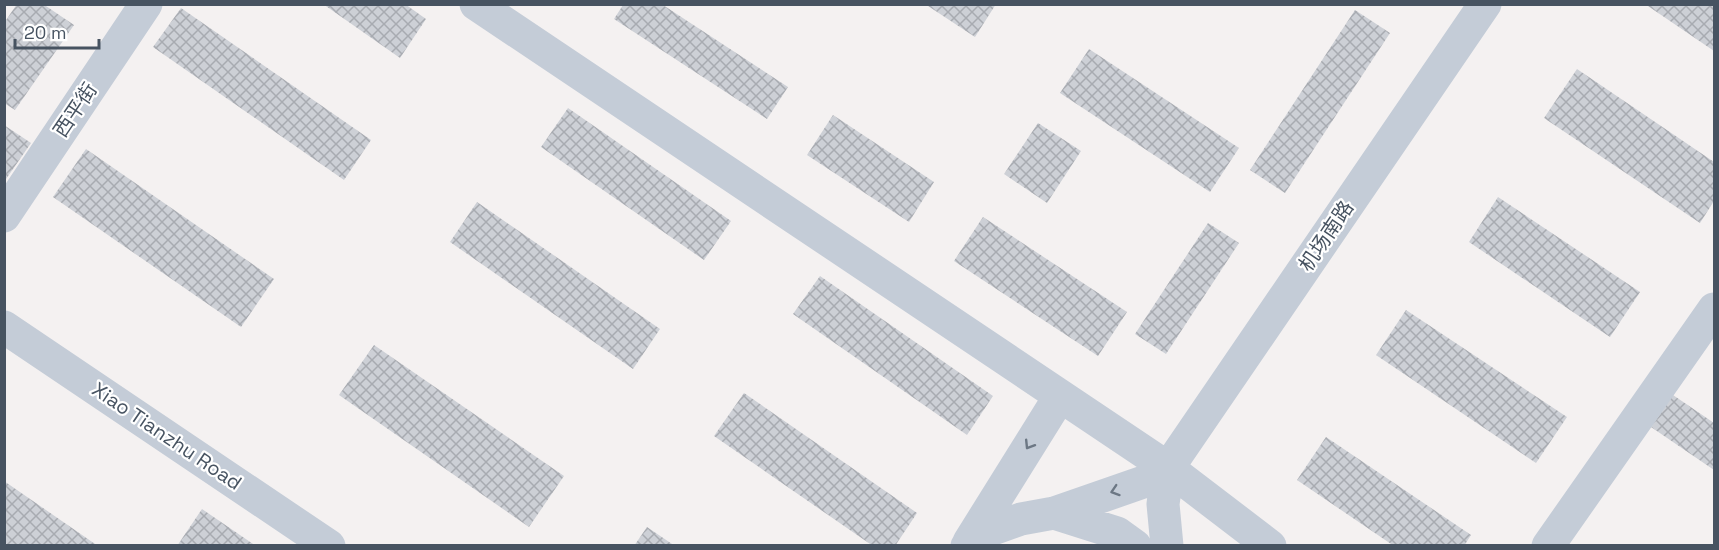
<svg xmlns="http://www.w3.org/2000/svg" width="1719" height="550" font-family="'Space Grotesk','Noto Sans SC',sans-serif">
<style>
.building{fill:url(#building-cross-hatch)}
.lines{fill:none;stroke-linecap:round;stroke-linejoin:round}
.minor{stroke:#c4ccd7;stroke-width:33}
.oneway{stroke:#6c7784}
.labels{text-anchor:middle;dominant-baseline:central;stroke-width:4.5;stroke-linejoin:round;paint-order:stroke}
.street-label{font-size:20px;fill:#475361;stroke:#fff}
</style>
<defs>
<pattern id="building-cross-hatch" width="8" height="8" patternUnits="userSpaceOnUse" patternTransform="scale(1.5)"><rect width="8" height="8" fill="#cdd0d6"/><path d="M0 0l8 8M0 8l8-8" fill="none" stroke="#a8abb1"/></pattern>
</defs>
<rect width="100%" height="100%" fill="#f4f1f1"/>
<path class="building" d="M17,4H43L74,25L15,110L4,103V23Z
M323,4H405L426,19L400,58Z
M925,4H996L975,37Z
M1645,4H1714V51Z
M623,5H663L788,87L767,119L614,19Z
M181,8L371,140L344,180L153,47Z
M1355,10L1390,33L1285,193L1250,170Z
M1089,49L1239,148L1210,192L1060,93Z
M1577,69L1714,162V201L1700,223L1544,118Z
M568,108L731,221L704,260L541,147Z
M833,115L934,182L909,222L807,155Z
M1038,123L1081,151L1047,203L1004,174Z
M4,125L31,143L4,182Z
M86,149L274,279L241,327L53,197Z
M1498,197L1640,292L1610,337L1469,242Z
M477,202L660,329L633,369L450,242Z
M983,217L1127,312L1098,356L954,261Z
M1208,223L1239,243L1166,354L1135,334Z
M820,276L993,396L967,435L793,314Z
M1406,310L1567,417L1536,463L1376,355Z
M374,345L564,476L529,527L339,395Z
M744,393L917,513L895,546H873L714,436Z
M1673,395L1714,423V470L1651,427Z
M1326,437L1471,535L1464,546H1394L1297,480Z
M4,481L98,546H9L4,542Z
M202,509L256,546H177Z
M647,527L675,546H634Z"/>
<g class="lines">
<path class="minor" d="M476,4L1168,468L1270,546
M4,216L146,4
M4,327L329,546
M1054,513L1117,533L1135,546
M969,542L1060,396
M967,546L993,529L1021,519L1054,513L1149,480L1168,468
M1167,546L1163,504L1168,468L1485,4
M1548,546L1714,309"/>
</g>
<defs><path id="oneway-chevron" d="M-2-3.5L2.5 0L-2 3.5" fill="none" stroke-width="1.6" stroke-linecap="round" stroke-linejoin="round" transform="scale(1.5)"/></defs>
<g class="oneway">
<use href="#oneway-chevron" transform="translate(1029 445) rotate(122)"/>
<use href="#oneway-chevron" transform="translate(1115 491) rotate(162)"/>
</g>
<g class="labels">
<g class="street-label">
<text transform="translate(75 110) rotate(-56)">西平街</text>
<text transform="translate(1326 236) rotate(-56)">机场南路</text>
<text transform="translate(167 436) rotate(34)">Xiao Tianzhu Road</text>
</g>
</g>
<rect width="1719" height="550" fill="none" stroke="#475361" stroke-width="12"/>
<path d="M15 39v9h84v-9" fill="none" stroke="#475361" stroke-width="3"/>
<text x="24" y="39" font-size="18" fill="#475361" stroke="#ffffff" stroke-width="4.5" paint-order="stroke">20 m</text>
</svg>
